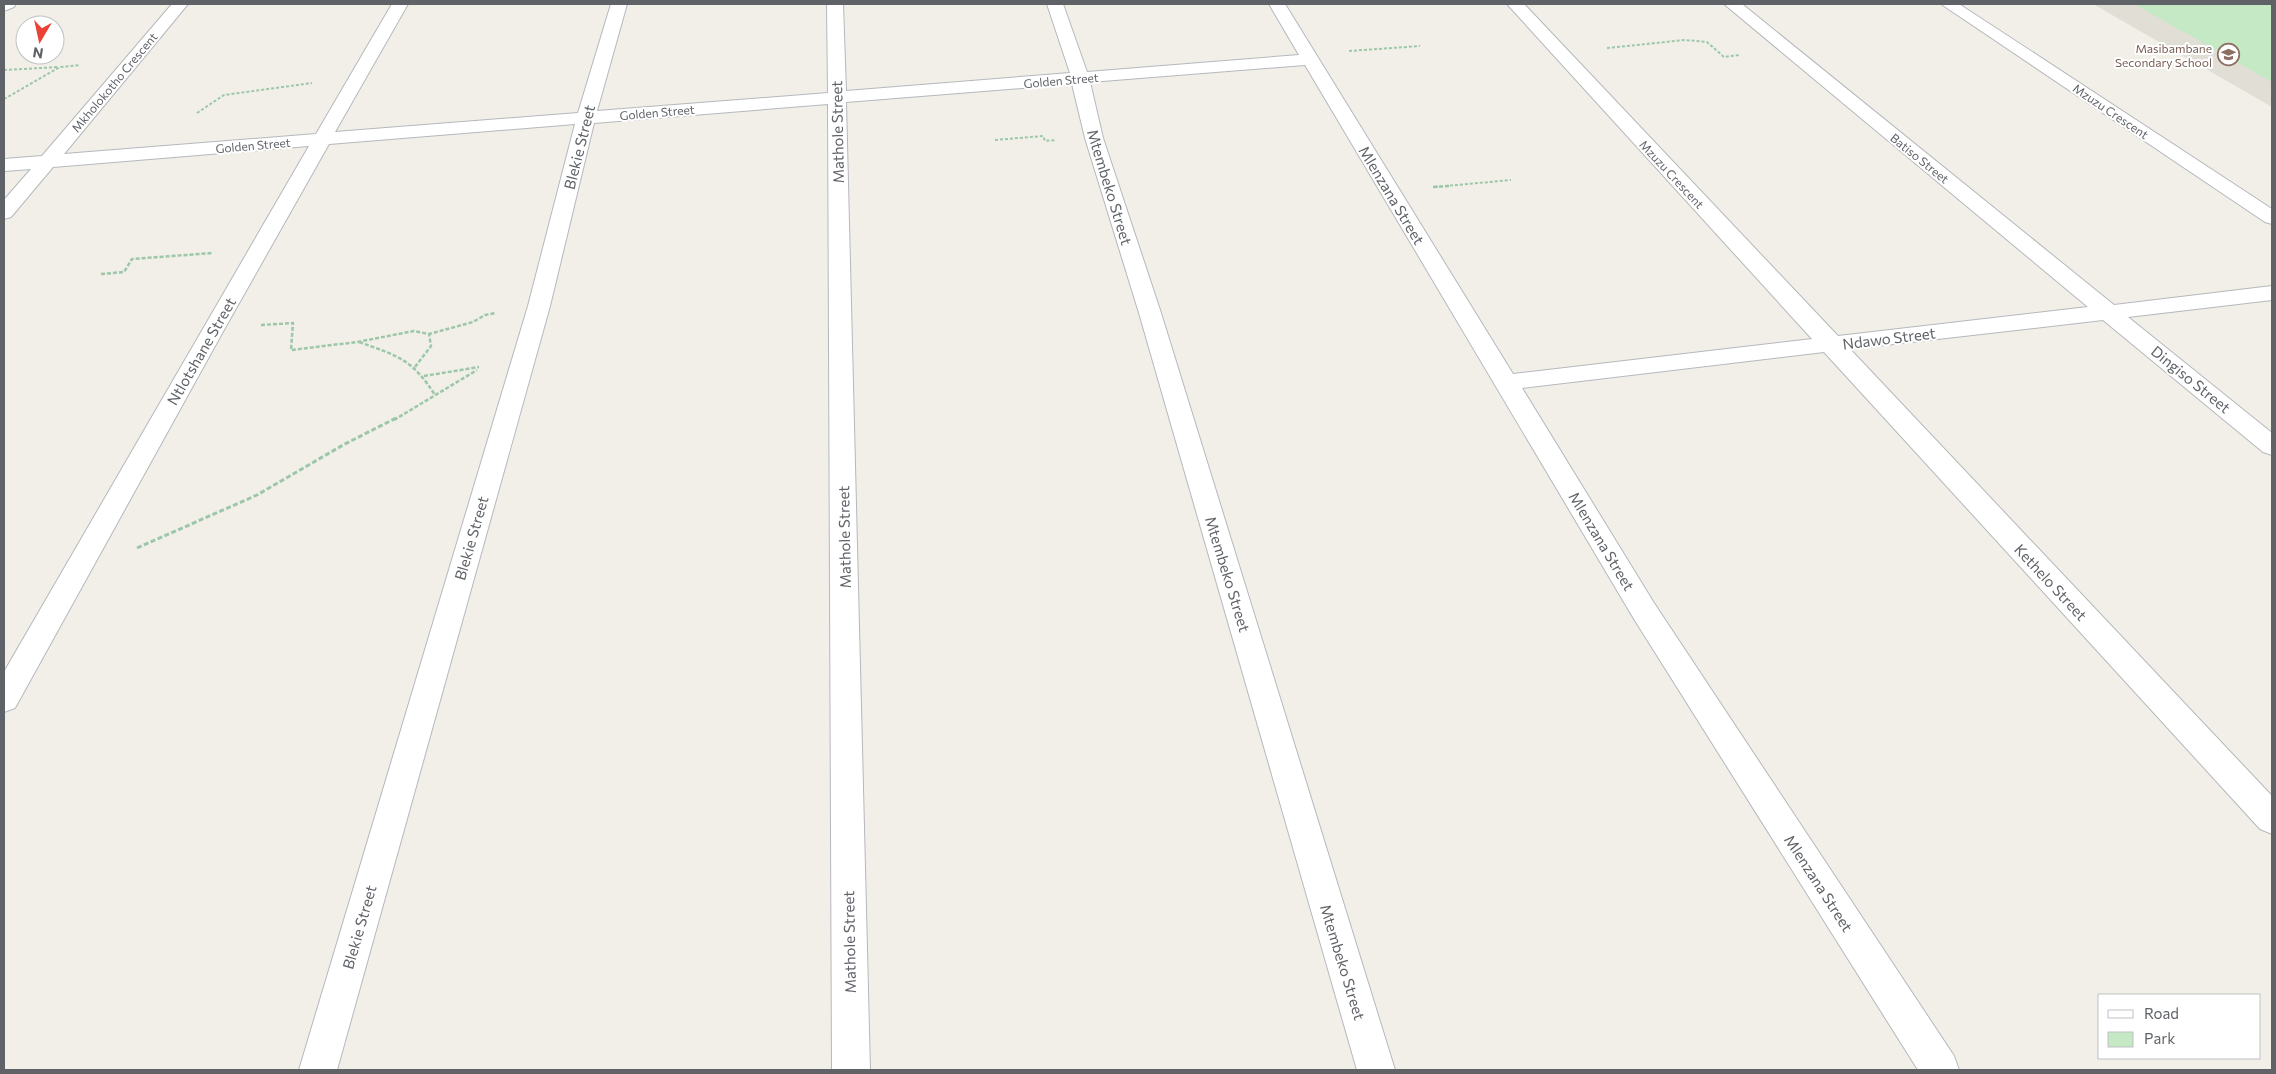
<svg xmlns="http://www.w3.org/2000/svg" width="2276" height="1074" font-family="Commissioner,sans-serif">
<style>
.education{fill:#e1ded6}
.green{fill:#c5e8c5}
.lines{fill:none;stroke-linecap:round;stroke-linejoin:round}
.minor-casing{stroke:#b5b8bc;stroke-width:2}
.path-far2{stroke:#9cc7a9;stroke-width:2;stroke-dasharray:3 2;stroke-linecap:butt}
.path-far1{stroke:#9cc7a9;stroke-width:2.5;stroke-dasharray:4 2;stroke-linecap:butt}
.path{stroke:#9cc7a9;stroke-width:3;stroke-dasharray:5 2.5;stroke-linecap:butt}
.minor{fill:#fff;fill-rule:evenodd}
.labels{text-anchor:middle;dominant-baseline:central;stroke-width:4;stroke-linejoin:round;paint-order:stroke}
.far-education-label{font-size:12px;fill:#785e54;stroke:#fff;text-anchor:end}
.far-street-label{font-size:12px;fill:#5f6368;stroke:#fff}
.street-label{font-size:15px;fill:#5f6368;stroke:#fff}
</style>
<rect width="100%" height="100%" fill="#f1efe8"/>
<path class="education" d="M2093,4H2272V107Z"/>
<path class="green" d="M2134,4H2272V82Z"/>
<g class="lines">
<defs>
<path id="minor" d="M4,4H16L14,7L4,11Z
M172,4H188L64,154L316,134L392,4H408L335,132L578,113L611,4H627L597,111L828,93L827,4H843L846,91L1070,73L1047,4H1063L1087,72L1299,55L1269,4H1285L1513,374L1812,339L1507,4H1524L1838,336L2088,307L1724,4H1742L2114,305L2272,286V300L2128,317L2272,433V455L2263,452L2103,320L1850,349L2272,796V834L2260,829L1824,352L1522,388L1654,603L1954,1056L1959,1070H1918L1634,619L1305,65L1090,82L1103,138L1161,313L1395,1070H1357L1139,313L1085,138L1072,84L846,102L870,1070H832L828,104L594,123L550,306L337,1070H299L528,306L575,124L329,144L225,328L15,708L4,712V672L309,146L53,167L11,217L4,219V200L31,169L4,171V159L42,156Z
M1941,4H1959L2272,209V224L2265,222Z"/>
</defs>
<use href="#minor" class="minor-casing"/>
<path class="path-far2" d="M1607,48L1685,40L1707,42L1724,57L1739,55
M1349,51L1420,46
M4,70L59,67
M4,99L60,67L80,65
M197,113L224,95L312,83
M995,140L1043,136L1045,141L1056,140
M1435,187L1511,180"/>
<path class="path-far1" d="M1433,187L1449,186
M101,274L124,272L132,259L213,253
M261,325L293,323L291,350L357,342L414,331L429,334L473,322L485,315L496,313
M359,342C398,356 412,359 435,395
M415,367L431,346L429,334
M424,376L479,367
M394,420L477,370"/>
<path class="path" d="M137,548L257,495L343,445L396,418"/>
<use href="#minor" class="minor"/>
</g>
<defs>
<symbol id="school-ring" viewBox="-11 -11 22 22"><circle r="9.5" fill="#fff" stroke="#8d6e63" stroke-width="1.5"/><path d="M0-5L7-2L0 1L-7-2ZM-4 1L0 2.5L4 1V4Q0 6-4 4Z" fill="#8d6e63"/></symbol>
</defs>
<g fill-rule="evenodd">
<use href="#school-ring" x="2216" y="42" width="25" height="25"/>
</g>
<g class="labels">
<g class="far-education-label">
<text x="2212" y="48">Masibambane<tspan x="2212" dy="14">Secondary School</tspan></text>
</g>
<g class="far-street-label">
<text transform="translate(1061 80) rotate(-5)">Golden Street</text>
<text transform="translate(114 82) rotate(-50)">Mkholokotho Crescent</text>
<text transform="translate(2111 111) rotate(34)">Mzuzu Crescent</text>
<text transform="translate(657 112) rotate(-5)">Golden Street</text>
<text transform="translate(253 145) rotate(-5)">Golden Street</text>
<text transform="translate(1920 158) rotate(39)">Batiso Street</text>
<text transform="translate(1672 174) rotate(47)">Mzuzu Crescent</text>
</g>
<g class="street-label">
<text transform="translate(837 132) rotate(-91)">Mathole Street</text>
<text transform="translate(579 147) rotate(-76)">Blekie Street</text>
<text transform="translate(1110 187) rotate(73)">Mtembeko Street</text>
<text transform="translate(1392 195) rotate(59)">Mlenzana Street</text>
<text transform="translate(1889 338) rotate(-7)">Ndawo Street</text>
<text transform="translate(201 351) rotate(-60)">Ntlotshane Street</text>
<text transform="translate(2191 379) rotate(39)">Dingiso Street</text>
<text transform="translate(844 537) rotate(-91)">Mathole Street</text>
<text transform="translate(471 538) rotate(-74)">Blekie Street</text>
<text transform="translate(1602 541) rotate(59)">Mlenzana Street</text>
<text transform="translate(1228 574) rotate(73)">Mtembeko Street</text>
<text transform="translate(2051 582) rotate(47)">Kethelo Street</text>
<text transform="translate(1819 883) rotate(57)">Mlenzana Street</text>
<text transform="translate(359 927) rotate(-74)">Blekie Street</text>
<text transform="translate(849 942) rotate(-91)">Mathole Street</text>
<text transform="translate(1343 962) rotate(73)">Mtembeko Street</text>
</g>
</g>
<rect width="2276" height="1074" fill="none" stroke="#5f6368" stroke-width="10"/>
<rect x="2098" y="994" width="162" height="65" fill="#ffffff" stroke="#bfc1c3"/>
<rect x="2108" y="1010" width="25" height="8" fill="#ffffff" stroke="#bfc1c3"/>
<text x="2144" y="1019" font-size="15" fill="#5f6368">Road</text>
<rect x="2108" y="1032" width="25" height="15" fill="#c5e8c5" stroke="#bfc1c3"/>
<text x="2144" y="1044" font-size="15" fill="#5f6368">Park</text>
<g transform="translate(40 40) rotate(189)"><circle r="24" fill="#ffffff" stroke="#bfc1c3"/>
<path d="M0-4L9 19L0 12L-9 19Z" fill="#ea4335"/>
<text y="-8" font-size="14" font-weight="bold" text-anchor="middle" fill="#5f6368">N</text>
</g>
</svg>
